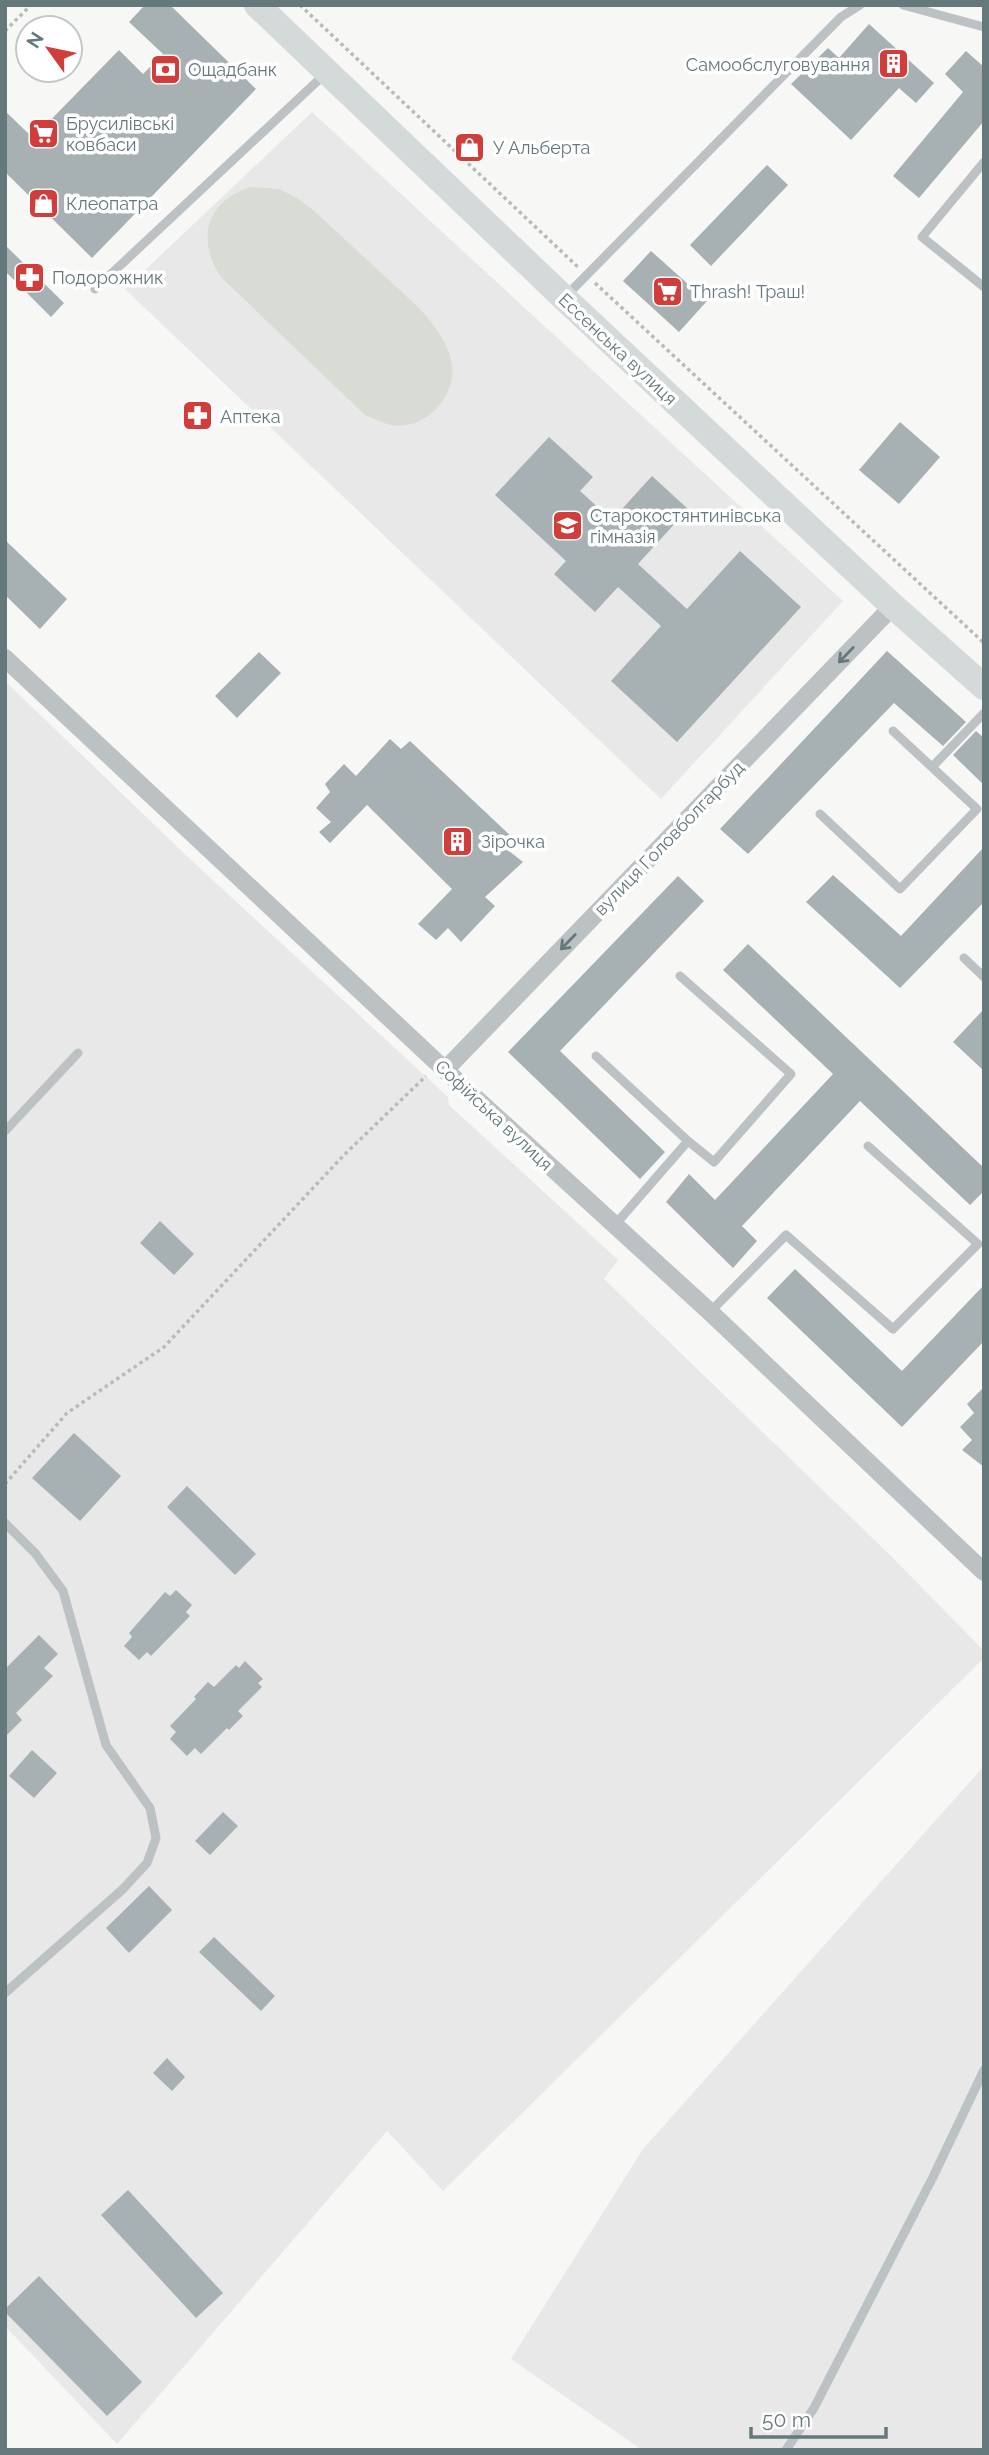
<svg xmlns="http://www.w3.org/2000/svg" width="989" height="2455" font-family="Raleway,sans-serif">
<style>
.built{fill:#e8e8e8}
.green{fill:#d8dcd4}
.building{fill:#a7b0b3}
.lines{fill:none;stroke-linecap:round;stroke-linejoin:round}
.path{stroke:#b7bbbc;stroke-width:3.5;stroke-dasharray:3.5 3.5;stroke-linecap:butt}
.lane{stroke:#bcc2c4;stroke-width:9}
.street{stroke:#bcc2c4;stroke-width:18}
.secondary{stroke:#d4d9da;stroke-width:26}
.oneway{stroke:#65787c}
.labels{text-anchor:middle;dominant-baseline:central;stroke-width:7;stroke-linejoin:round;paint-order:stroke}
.poi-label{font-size:18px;fill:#65787c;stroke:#fff;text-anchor:start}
.street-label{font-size:18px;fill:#65787c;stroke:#fff}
</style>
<rect width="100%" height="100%" fill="#f7f7f5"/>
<path class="built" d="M312,112L843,601L661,799L125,289Z
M5,681L190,859L448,1097L449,1105L618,1260L604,1279L891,1556L984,1651V1658L443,2191L387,2131L117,2444L5,2326Z
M984,1766V2450H642L511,2359L643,2149Z"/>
<path class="green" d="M250,187L279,189L297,198L313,210L417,306C433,323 456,351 452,377C448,405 421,430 391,425C382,423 373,418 365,415L221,277C196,239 206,202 250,187Z"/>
<path class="building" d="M145,5H170L256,89L92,258L5,172V111L33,138L119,50L143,74L163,54L129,22Z
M869,24L934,83L916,103L899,88L851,140L791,84L828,48L839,58Z
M966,51L984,67V121L919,198L893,176L963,92L945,74Z
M767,165L788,185L711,266L690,245Z
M5,245L64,303L51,317L5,271Z
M651,251L707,301L679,332L623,281Z
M900,422L940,457L899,504L859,470Z
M549,437L593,477L580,491L612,520L652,476L688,509L638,564L687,609L740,551L801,607L677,742L611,681L661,626L618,587L595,612L554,574L566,561L495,495Z
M5,540L67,599L40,629L5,595Z
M887,651L966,722L943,746L894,703L748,854L720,829Z
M259,652L281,673L237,718L215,696Z
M976,731L984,738V785L953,755Z
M390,739L401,749L410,741L515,840L505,848L523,862L485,897L495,906L461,942L448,928L436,940L418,924L452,889L367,805L330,843L319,832L331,822L316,808L330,792L325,784L344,764L356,776Z
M984,847V902L900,988L806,902L833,875L901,936Z
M678,876L704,901L560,1051L665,1152L640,1179L508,1052Z
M748,944L984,1168V1191L970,1205L860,1101L742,1226L757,1241L733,1268L666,1202L689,1174L715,1200L833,1074L723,970Z
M984,1009V1071L953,1042Z
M160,1221L194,1254L174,1275L140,1243Z
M795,1269L902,1371L984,1285V1341L902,1427L767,1298Z
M984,1387V1467L962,1450L972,1440L960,1427L974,1413L967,1404Z
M74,1433L121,1476L80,1521L32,1478Z
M187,1486L256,1554L235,1575L167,1507Z
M176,1590L192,1605L186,1612L190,1616L151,1656L147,1652L139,1660L124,1646L132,1637L129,1633L165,1592L170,1596Z
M39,1635L58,1654L44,1668L53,1676L16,1713L22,1720L5,1737V1669Z
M245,1661L263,1679L258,1683L262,1687L238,1711L243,1716L229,1730L227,1728L201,1754L195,1748L187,1756L170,1739L176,1732L170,1726L196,1699L194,1697L208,1682L214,1687L236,1665L239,1668Z
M32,1750L57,1773L34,1798L9,1776Z
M223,1812L238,1826L210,1855L195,1841Z
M149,1886L172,1910L129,1953L106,1928Z
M214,1937L275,1996L261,2011L199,1952Z
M167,2058L185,2077L172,2091L153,2073Z
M128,2190L223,2293L196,2318L101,2215Z
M39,2276L142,2382L107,2416L5,2312V2309Z"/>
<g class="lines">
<path class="path" d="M300,5L579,268
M5,31L31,5
M595,283L984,643
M5,1484L67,1413L164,1347L344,1155L426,1076"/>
<path class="lane" d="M903,5L984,27
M984,162L922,237L984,287
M95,289L326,73
M565,297L841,17L860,5
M932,767L984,713
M820,814L900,889L977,809L893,731
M964,958L984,977
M596,1056L688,1141
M5,1131L78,1053
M614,1226L688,1141L714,1162L791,1074L680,976
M710,1312L786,1235L893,1329L978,1244L868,1146
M5,1523L35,1553L63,1591L106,1745L150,1808L156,1838L147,1863L123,1889L5,1993
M786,2450L814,2408L933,2177L984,2070"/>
<path class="street" d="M5,658L445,1070L710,1312L984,1572
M445,1070L893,606"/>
<path class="secondary" d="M257,5L564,298L893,606L984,687"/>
</g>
<defs><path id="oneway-shaft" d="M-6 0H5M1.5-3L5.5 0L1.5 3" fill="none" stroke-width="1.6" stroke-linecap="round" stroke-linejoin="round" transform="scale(1.75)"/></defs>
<g class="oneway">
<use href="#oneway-shaft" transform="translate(846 655) rotate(134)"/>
<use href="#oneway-shaft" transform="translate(568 942) rotate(134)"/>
</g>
<defs>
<symbol id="building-square" viewBox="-11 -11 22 22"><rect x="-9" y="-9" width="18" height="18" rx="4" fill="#d13d3b" stroke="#fff"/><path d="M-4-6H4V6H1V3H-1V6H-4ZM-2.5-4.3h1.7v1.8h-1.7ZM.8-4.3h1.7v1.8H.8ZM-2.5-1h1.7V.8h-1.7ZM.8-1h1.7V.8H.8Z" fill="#fff"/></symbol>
<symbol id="bank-square" viewBox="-11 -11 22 22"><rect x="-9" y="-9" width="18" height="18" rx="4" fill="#d13d3b" stroke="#fff"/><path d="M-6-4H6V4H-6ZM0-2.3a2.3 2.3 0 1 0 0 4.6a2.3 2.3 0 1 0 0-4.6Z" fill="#fff"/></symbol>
<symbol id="supermarket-square" viewBox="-11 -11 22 22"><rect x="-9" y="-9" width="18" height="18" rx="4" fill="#d13d3b" stroke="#fff"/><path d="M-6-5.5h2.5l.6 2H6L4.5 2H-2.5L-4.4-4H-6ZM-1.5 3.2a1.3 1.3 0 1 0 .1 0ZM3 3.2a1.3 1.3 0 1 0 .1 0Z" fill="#fff"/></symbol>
<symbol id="shop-square" viewBox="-11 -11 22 22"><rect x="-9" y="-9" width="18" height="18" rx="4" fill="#d13d3b" stroke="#fff"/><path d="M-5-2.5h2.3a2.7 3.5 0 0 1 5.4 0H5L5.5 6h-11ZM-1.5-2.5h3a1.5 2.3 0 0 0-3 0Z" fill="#fff"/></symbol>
<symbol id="pharmacy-square" viewBox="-11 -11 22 22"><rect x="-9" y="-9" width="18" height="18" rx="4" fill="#d13d3b" stroke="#fff"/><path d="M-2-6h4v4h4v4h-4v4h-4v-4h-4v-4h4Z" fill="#fff"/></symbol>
<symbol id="school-square" viewBox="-11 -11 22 22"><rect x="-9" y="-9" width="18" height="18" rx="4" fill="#d13d3b" stroke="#fff"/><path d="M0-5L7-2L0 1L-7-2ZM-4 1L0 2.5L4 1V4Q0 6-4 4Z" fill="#fff"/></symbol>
</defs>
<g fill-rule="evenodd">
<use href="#building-square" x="876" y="46" width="35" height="35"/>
<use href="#bank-square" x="148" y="52" width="35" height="35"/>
<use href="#supermarket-square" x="26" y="116" width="35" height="35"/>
<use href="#shop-square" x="452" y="130" width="35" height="35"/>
<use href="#shop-square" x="26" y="186" width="35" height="35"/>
<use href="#pharmacy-square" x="12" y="260" width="35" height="35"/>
<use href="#supermarket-square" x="650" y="274" width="35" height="35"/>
<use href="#pharmacy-square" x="180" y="398" width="35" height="35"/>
<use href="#school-square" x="550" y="508" width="35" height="35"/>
<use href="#building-square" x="440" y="824" width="35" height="35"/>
</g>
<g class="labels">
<g class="poi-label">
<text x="870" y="64" text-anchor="end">Самообслуговування</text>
<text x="188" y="69">Ощадбанк</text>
<text x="66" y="123">Брусилівські<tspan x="66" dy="21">ковбаси</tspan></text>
<text x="493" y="147">У Альберта</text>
<text x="66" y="203">Клеопатра</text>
<text x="52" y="277">Подорожник</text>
<text x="690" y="291">Thrash! Траш!</text>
<text x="220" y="416">Аптека</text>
<text x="590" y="515">Старокостянтинівська<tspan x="590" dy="21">гімназія</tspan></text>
<text x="481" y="841">Зірочка</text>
</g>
<g class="street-label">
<text transform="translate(618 349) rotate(43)">Ессенська вулиця</text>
<text transform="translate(669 838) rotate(-46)">вулиця Головболгарбуд</text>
<text transform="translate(494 1115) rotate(43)">Софійська вулиця</text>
</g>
</g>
<rect width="989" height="2455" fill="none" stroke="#65787c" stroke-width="14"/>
<g transform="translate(49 49) rotate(303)"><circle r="33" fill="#ffffff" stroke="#c1c9cb" stroke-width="2"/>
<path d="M0-5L12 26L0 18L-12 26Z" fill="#d13d3b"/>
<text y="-10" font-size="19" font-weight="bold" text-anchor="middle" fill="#65787c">N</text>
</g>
<path d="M751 2427v10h135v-10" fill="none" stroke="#65787c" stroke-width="3.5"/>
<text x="762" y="2427" font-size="21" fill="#65787c" stroke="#ffffff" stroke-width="5" paint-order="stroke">50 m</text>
</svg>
